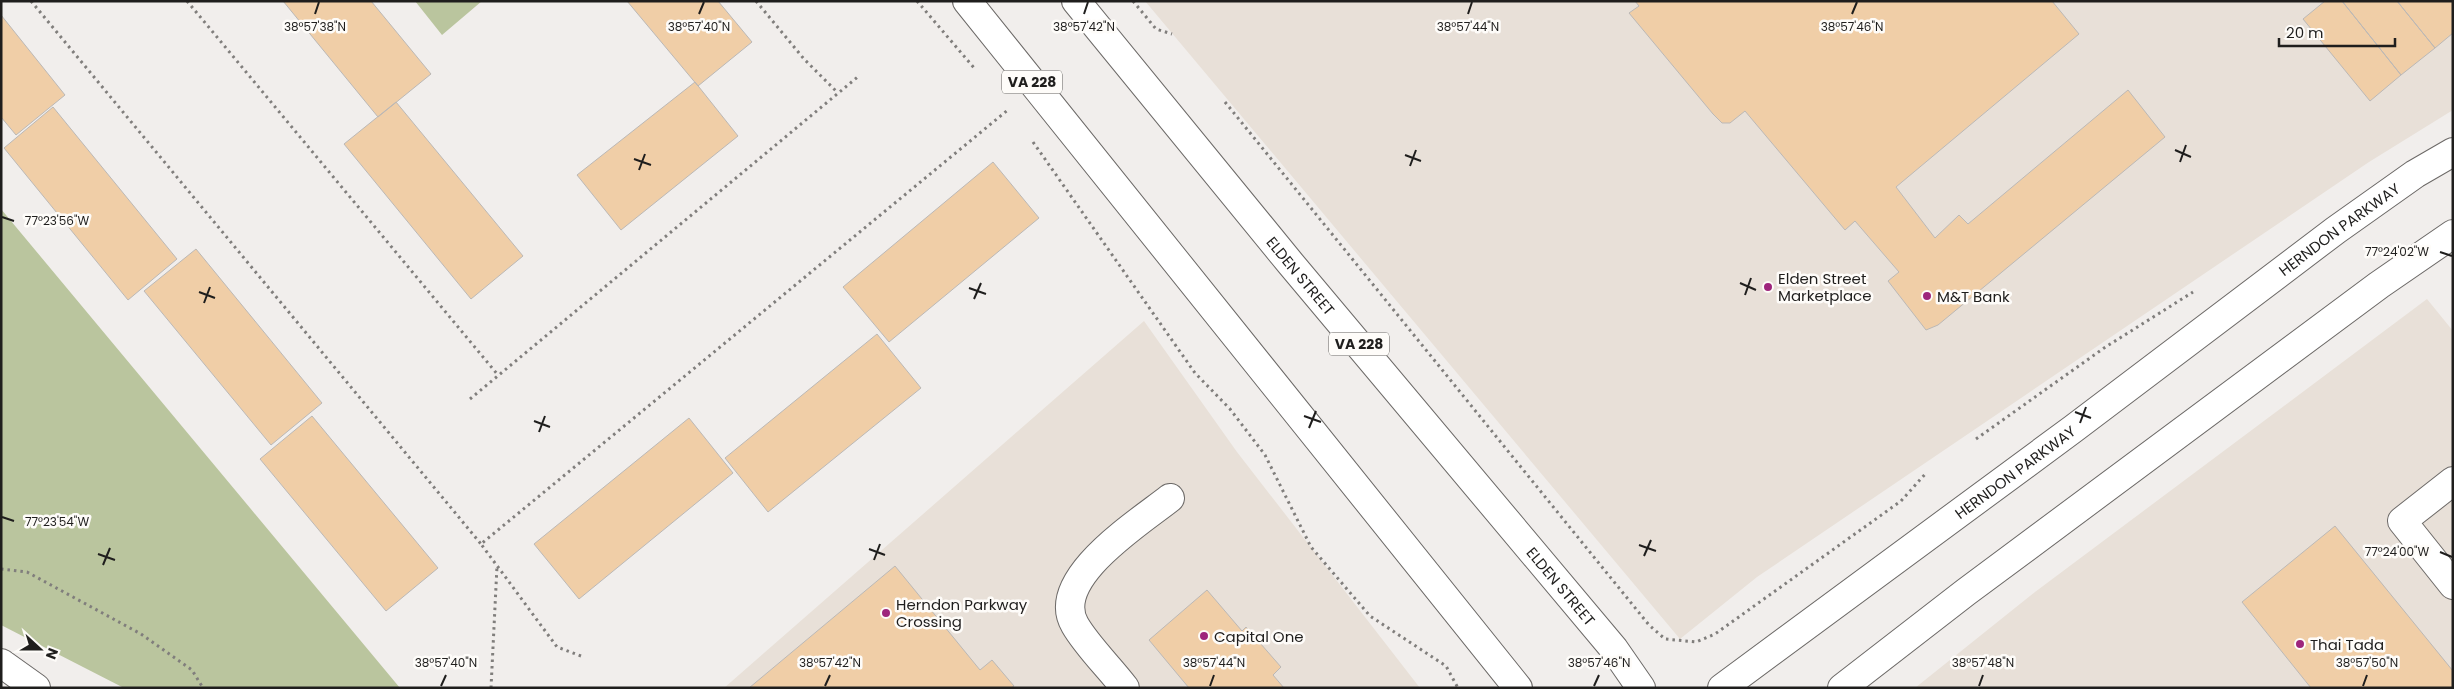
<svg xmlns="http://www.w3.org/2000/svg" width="2454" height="689" font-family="Poppins,sans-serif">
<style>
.built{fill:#e8e0d8}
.green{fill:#bac59e}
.building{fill:#f0cea7;stroke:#bbb8b6}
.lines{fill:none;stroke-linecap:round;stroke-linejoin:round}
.minor-casing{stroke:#6c6967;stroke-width:30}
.major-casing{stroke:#6c6967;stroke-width:30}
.path{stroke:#807e7c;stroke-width:3;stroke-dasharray:2.5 4;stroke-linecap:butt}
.minor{stroke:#fff;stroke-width:28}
.major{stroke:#fff;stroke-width:28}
.ticks{fill:none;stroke:#1f1e1d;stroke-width:2}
.poi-dot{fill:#9e257c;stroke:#fefcf9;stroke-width:2}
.labels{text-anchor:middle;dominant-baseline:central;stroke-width:5;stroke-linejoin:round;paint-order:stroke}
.shield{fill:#fefcf9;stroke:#62615f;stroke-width:1}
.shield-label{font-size:14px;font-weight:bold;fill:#1f1e1d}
.street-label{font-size:15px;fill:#1f1e1d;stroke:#fefcf9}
.poi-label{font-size:15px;fill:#1f1e1d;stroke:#fefcf9;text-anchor:start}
.ticks-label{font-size:12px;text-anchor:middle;fill:#1f1e1d;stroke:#fefcf9;stroke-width:5;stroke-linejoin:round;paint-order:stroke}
</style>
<rect width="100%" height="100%" fill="#f1eeec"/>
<path class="built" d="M1145,1H2453V110L2369,162L1757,577L1680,639Z
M2427,299L2453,331V688H1915L2035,592Z
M1144,321L1237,452L1420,688H724Z"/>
<path class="green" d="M415,1H482L442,35Z
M1,209L400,688H124L1,625Z"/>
<path class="building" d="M283,1H371L431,74L378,117Z
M627,1H718L752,42L698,86Z
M1635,1H2052L2079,34L1896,187L1935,238L1959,215L1968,224L2128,90L2165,137L1938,325L1926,330L1888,281L1899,272L1855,221L1845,230L1745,111L1730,123H1722L1713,114L1629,13L1639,6Z
M2325,1H2342L2401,75L2370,101L2303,19Z
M2342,1H2397L2435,48L2401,75Z
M2397,1H2453V33L2435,48Z
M1,15L65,95L16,135L1,117Z
M695,82L738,136L621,230L577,175Z
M396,102L523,256L471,299L344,144Z
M53,107L177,259L128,300L4,148Z
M993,162L1039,218L889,342L843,287Z
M196,249L322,403L271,445L144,291Z
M877,334L921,388L768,512L725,458Z
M312,416L438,568L386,611L260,459Z
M689,418L733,473L579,599L534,544Z
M2335,526L2453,671V688H2311L2242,602Z
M895,566L980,670L992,660L1014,686L1011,688H749Z
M1207,590L1242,631L1246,627L1281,667L1273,675L1284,688H1189L1149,640Z"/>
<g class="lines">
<defs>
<path id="minor" d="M2453,481L2402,521L2453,585
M1,663L36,688
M1125,688C1110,668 1087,646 1075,625C1048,579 1140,522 1170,498"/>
<g id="major">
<path d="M967,1L1518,688"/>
<path id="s1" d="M1076,1L1291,264L1614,649L1641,688"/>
<path id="s2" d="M1722,688L2073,429L2336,230L2415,174L2453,152"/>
<path d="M1842,688L1966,592L2379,285L2453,234"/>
</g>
</defs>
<use href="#minor" class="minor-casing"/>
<use href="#major" class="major-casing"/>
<path class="path" d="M31,1L481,544
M187,1L498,375
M756,1L804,59L838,93
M917,1L975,69
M1133,1L1156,29L1172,34
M1225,102L1649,625L1665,639L1696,642L1715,634L1901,501L1927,472
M1033,142L1195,373L1230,409L1265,455L1311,547L1370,616L1446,666L1458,688
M470,399L860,75
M1976,439L2104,348L2193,292
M1,569L27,572L141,634L192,670L203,688
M581,656L557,647L481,544L1009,109
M491,688L497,566"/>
<use href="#minor" class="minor"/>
<use href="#major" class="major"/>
</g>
<path class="ticks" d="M315,14L319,2M699,14L704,2M1084,14L1088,2M1468,14L1472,2M1852,14L1857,2M2175,150L2191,157M1405,155L1421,161M634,159L651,165M2180,162L2186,145M1410,166L1416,150M639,170L645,154M2,217L14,221M2440,252L2452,256M1740,283L1756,290M969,288L986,294M199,292L215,298M1745,295L1751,278M974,299L981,283M204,303L210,287M2075,412L2091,418M1304,416L1321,422M534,421L550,427M2080,423L2086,407M1309,428L1316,411M539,432L545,416M2,517L14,521M1639,545L1656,551M869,549L885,555M2440,552L2452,557M98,554L115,560M1644,556L1651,540M874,560L880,544M103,565L110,548M441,686L446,675M825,686L830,675M1210,686L1214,675M1594,686L1599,675M1979,686L1983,675M2363,686L2367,675"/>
<g class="poi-dot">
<circle cx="1768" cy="287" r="5"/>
<circle cx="1927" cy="296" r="5"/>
<circle cx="886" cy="613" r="5"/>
<circle cx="1204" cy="636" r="5"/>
<circle cx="2300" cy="644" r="5"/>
</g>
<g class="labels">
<g class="shield">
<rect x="1002" y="70.5" width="60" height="23" rx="4"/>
<rect x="1329" y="332.5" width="60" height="23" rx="4"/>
</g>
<g class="shield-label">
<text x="1032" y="82">VA 228</text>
<text x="1359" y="344">VA 228</text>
</g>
<g class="street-label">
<text stroke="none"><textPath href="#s2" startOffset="769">HERNDON PARKWAY</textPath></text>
<text stroke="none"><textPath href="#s1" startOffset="355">ELDEN STREET</textPath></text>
<text stroke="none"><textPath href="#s2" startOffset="364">HERNDON PARKWAY</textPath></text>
<text stroke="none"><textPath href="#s1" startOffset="760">ELDEN STREET</textPath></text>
</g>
<g class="poi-label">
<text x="1778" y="278">Elden Street<tspan x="1778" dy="17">Marketplace</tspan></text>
<text x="1937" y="296">M&amp;T Bank</text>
<text x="896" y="604">Herndon Parkway<tspan x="896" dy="17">Crossing</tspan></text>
<text x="1214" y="636">Capital One</text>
<text x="2310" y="644">Thai Tada</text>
</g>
</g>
<g class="ticks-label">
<text x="315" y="31">38°57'38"N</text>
<text x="699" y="31">38°57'40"N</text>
<text x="1084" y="31">38°57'42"N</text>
<text x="1468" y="31">38°57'44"N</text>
<text x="1852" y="31">38°57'46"N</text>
<text x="57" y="225">77°23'56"W</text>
<text x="2397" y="256">77°24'02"W</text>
<text x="57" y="526">77°23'54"W</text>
<text x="2397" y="556">77°24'00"W</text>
<text x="446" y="667">38°57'40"N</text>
<text x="830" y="667">38°57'42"N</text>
<text x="1214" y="667">38°57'44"N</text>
<text x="1599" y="667">38°57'46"N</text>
<text x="1983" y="667">38°57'48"N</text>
<text x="2367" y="667">38°57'50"N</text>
</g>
<rect width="2454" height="689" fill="none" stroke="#1f1e1d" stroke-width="5"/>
<g transform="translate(40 649) rotate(111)" stroke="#fefcf9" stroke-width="4" paint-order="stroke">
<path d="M0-4L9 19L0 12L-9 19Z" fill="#1f1e1d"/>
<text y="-8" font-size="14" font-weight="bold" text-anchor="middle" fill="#1f1e1d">N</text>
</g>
<path d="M2279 38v8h116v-8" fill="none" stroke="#1f1e1d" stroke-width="2.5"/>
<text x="2286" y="38" font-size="15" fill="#1f1e1d" stroke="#fefcf9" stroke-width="4" paint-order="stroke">20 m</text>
</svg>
